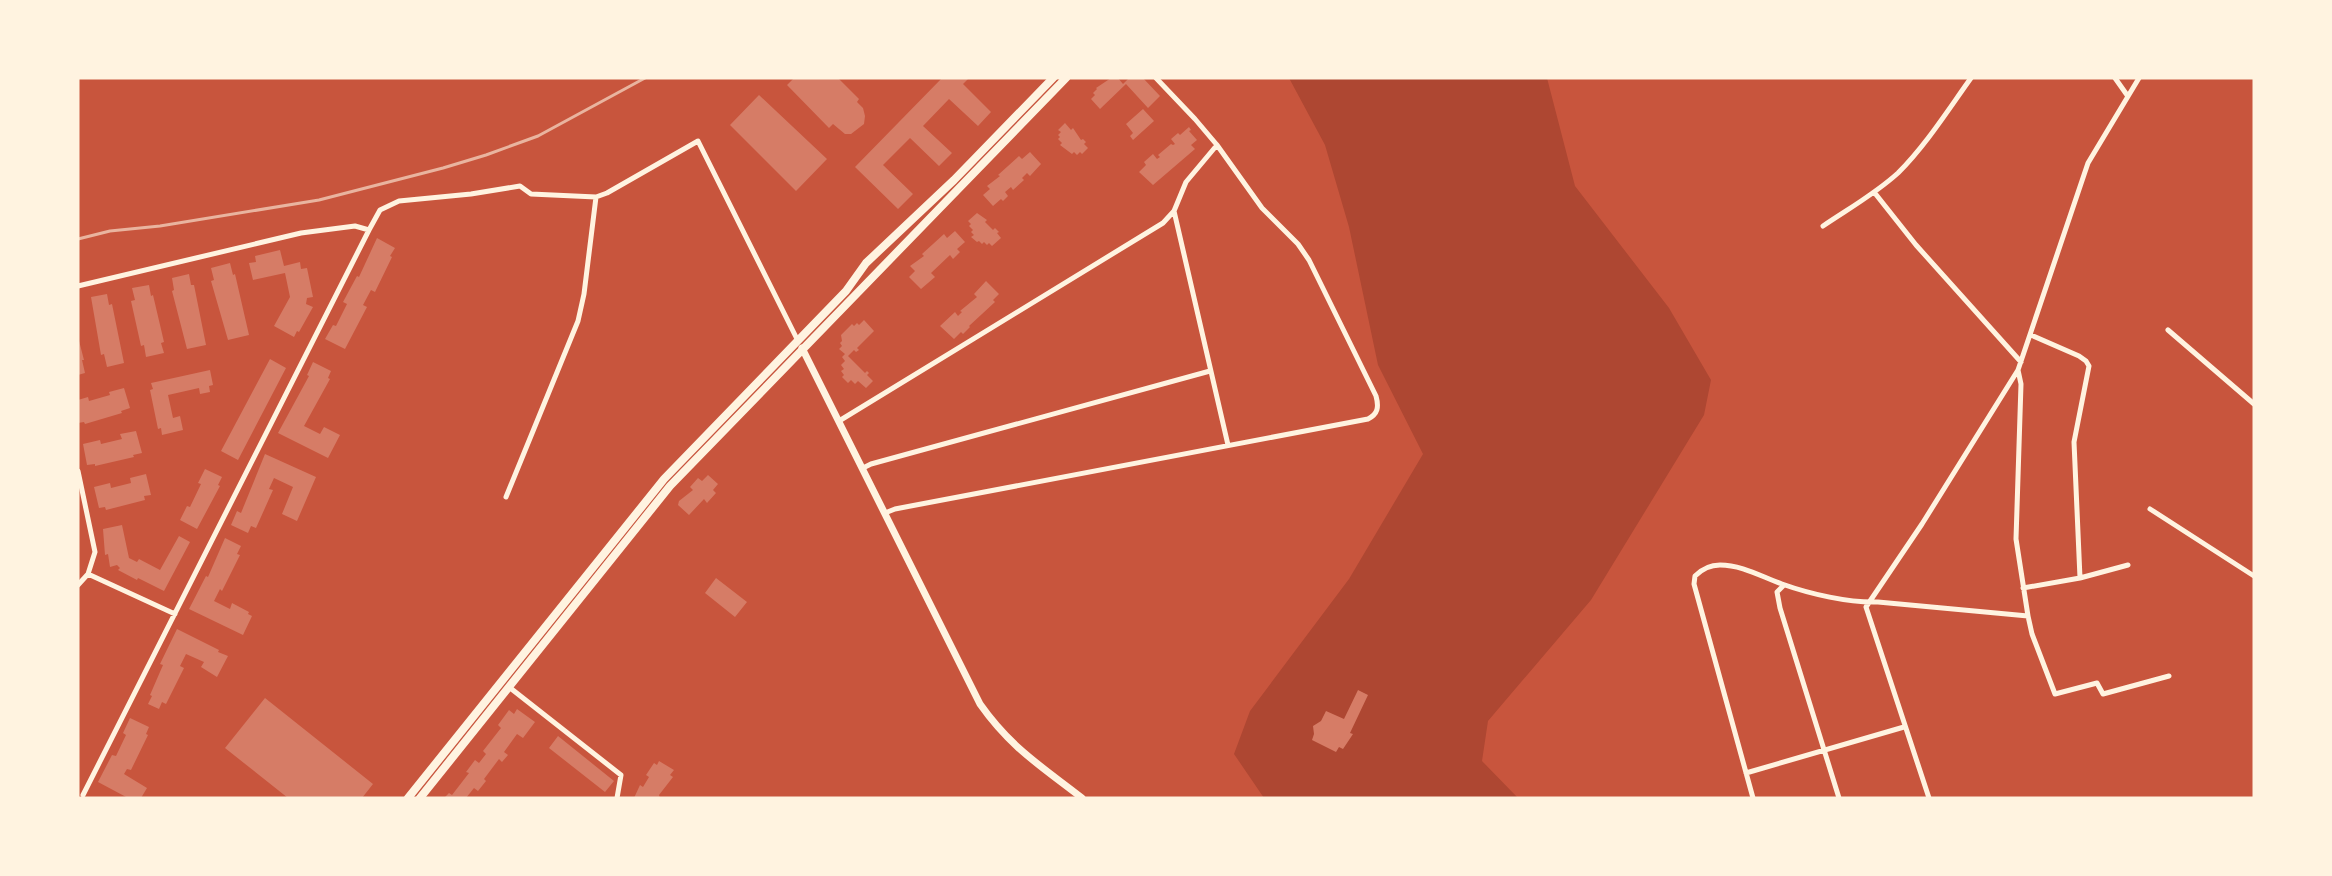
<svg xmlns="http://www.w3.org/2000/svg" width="2332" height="876" font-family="'Roboto Condensed',sans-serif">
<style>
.green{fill:#ae4732}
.building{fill:#d67c66}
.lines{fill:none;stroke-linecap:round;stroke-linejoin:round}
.minor{stroke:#fff3e0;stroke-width:5}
.tertiary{stroke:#fff3e0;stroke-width:7}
.secondary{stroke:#fff3e0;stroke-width:8}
.rail{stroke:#e9b49f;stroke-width:3}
</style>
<rect width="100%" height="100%" fill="#c8553d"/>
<path class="green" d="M1289,78H1547L1575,186L1669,308L1711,380L1704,415L1591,600L1488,721L1482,761L1518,798H1264L1234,754L1250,711L1349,579L1423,454L1378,365L1349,227L1325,145Z"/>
<path class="building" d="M794,78H838L859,99L857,102L863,108L865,116L864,124L851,134H845L833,124L829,128L787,85Z
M942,78H969L963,84L991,112L978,126L949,99L923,126L952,153L939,166L910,138L883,165L913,194L898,209L855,167Z
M1111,78H1118L1123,84L1129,78H1143L1160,96L1148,108L1126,84L1100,109L1091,99L1095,95L1093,93L1097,89L1096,88Z
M759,95L827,159L796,191L730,125Z
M1143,109L1154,121L1133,140L1130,136L1133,133L1126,124Z
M1065,123L1071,130L1073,128L1081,140L1083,139L1086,142L1084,144L1088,148L1082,154L1080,152L1077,155L1074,152L1072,154L1060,145L1062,143L1058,139L1060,137L1058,135L1061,132L1058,130Z
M1189,127L1191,130L1189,131L1197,140L1191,145L1195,149L1153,185L1139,172L1146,165L1144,162L1153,154L1157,159L1160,157L1158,155L1171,144L1173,145L1175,144L1171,139L1178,133L1180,135Z
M1030,152L1041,164L1030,176L1027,173L1022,178L1024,180L1013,190L1011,187L1005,192L1008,196L1003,201L1001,199L993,206L983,195L990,189L987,186L1000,176L998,175L1019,156L1022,159Z
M977,213L987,220L985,222L993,230L995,228L999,232L997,233L1001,238L992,246L989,243L987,245L984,242L982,244L979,241L977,242L971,237L974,235L971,232L973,230L969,226L971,224L968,221Z
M955,231L965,242L957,249L960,252L953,259L950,255L931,273L935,277L921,289L909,277L915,271L910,266L924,256L922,254L944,234L947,238Z
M377,238L395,248L390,256L392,257L375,292L371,290L363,305L367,307L345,349L325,339L333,325L336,326L347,304L343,302L357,276L359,277Z
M280,250L284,266L300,262L301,269L307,268L313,297L307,298L306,304L313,307L299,332L297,331L294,337L274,326L290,297L285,273L253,280L249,263L256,262L255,256Z
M230,263L233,275L235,274L249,335L228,340L211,281L214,280L211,268Z
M189,274L191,285H194L206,345L187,349L172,291L174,290L172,278Z
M986,281L999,294L993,300L995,302L969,326L970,327L963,334L961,332L954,339L940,326L955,312L958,316L962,312L960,311L977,297L974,294Z
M149,285L151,296L153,295L164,342L161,343L164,353L146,357L144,345L141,346L131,301L135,300L132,288Z
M107,294L109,305L112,304L124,363L107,367L104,354L101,355L91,297Z
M864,320L874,331L857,348L859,350L856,352L854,350L848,356L865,373L867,371L869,373L867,375L873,381L866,388L858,381L855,384L851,380L848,383L842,377L844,375L841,371L844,369L841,365L845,361L842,357L845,354L839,349L842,346L840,343L842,341L841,335L852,324L854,326L857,323L859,325Z
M78,337L84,360H82L85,373L78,375Z
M270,359L286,368L238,460L221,451Z
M313,362L331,371L328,378L330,379L304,426L320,434L324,427L340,435L328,458L278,433L309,376L307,375Z
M210,370L213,385L209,386L210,392L200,394L199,388L168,395L173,418L180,416L183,430L162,435L161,428L158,429L150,390L153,389L151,383Z
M124,388L130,408L121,411L122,413L85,424L84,422L78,423V400L88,397L89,401L110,395L109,392Z
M136,431L142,453L133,455L134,457L95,466V464L87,465L83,444L100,440L101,444L122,439L120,434Z
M265,454L316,477L297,521L282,514L293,487L274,478L269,489L273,490L256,528L251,526L248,533L231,525L237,511L241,513Z
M205,469L222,477L218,485L220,486L197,529L180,520L187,506L190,507L201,484L198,483Z
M146,474L151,495L144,496L145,500L106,510L105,507L99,508L94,487L110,483L111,488L131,483L130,478Z
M708,475L718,484L713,490L716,493L707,503L704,499L689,515L678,505L679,501L693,490L690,487L698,478L702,481Z
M122,525L129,558L137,562L139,559L160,570L179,536L190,542L164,591L138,578L137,580L118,570L120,568L117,565L110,567L108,554L105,555L103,529Z
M225,538L241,546L237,554L240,555L222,591L220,589L214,601L230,609L232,603L249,612L248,614L252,616L243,635L189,609L206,576L208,577Z
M716,578L747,602L735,617L705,593Z
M177,629L219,650L218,652L228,656L217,677L201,667L204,662L186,654L180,666L184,668L166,704L162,702L159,709L148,704L152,696L150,695L163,665L160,664Z
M1358,690L1368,695L1350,733L1353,734L1343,749L1339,747L1336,752L1312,740L1314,734L1313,726L1321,721L1326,711L1344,719Z
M265,698L373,784L362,798H288L225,748Z
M517,709L535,722L523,738L517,734L504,752L508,755L502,762L499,759L484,779L486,781L478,791L474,788L466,798H444L449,793L452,795L469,773L466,772L475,760L479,763L486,754L483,751L501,728L498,725L509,710L514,714Z
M130,718L149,727L146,734L148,735L131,770L127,769L124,774L147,788L141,798H128L98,782L112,755L116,756L126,735L123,733Z
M558,736L614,781L605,792L549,748Z
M659,761L674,770L670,775L673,777L659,795L660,798H634L640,785L643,787L649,777L646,775L654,763L657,765Z"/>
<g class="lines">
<path class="minor" d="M2115,78L2127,95
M1874,192L1916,245L2021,362
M1174,211L1228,445
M1823,226C1848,209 1875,194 1898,173C1926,145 1948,110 1971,78
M78,286L301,233L355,226L369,230
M2168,330L2254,404
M2031,335L2079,356L2086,361L2089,366L2074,442L2080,578
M839,421L1163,223L1174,211L1186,182L1217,145L1195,119L1156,78
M863,468L871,464L1210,371
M78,471L95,552L88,574L78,585
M506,497L578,321L584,294L596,197
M2150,509L2254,576
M885,513L895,509L1368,419C1378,414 1379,407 1376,396L1309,260L1298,244L1262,208L1217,145
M88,574L175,614
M1784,585L1777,592L1780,608L1839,798
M2023,588L2080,578L2128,565
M2028,616L2032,634L2055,694L2097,683L2103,694L2169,676
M509,687L621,775L617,798
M1746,773L1904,727
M83,795L369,230L380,210L399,201L471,194L520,186L531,194L596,197L607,193L698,141L798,341
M1753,798L1694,584L1695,576C1702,569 1709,565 1720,565C1742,565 1762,577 1782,584C1810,594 1849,603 1878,602L2028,616L2016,539L2021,384L2018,370
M1929,798L1866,607L1922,524L2018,370L2088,163L2139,78"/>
<path class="tertiary" d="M802,348L980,704C1011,748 1041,766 1082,798"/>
<path class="secondary" d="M408,798L664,479L846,291L866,263L954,180L1053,78
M420,798L670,486L1066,78"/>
<path class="rail" d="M78,239L110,231L160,226L319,200L443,168L486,155L538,136L645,78"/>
</g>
<rect width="2332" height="876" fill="none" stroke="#fff3e0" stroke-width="159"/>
</svg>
